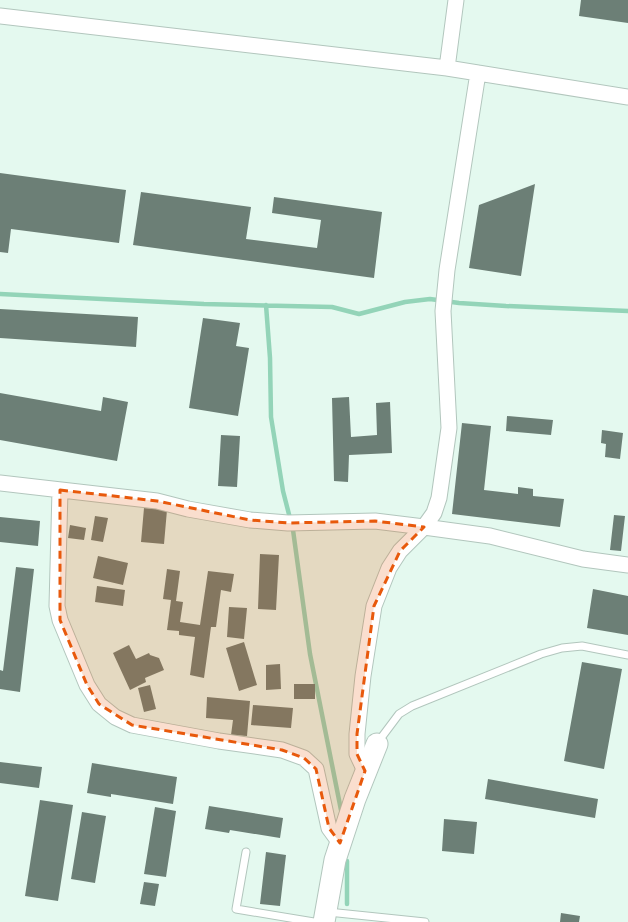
<svg xmlns="http://www.w3.org/2000/svg" width="628" height="922" font-family="'PT Serif',serif">
<style>
.lines{fill:none;stroke-linecap:round;stroke-linejoin:round}
.stream{stroke:#93d4b8;stroke-width:4.5}
.building{fill:#6c7f76}
.lane-casing{stroke:#b2c6bd;stroke-width:9}
.street-casing{stroke:#b2c6bd;stroke-width:17}
.secondary-casing{stroke:#b2c6bd;stroke-width:23}
.lane{stroke:#fff;stroke-width:7}
.street{stroke:#fff;stroke-width:15}
.secondary{stroke:#fff;stroke-width:21}
.marked{fill:#e8590c;fill-opacity:0.2;stroke:#e8590c;stroke-width:3;stroke-dasharray:8 5;stroke-linejoin:round}
</style>
<rect width="100%" height="100%" fill="#e4f9ef"/>
<g class="lines">
<path class="stream" d="M0,294L204,304L332,307L359,314L405,302L430,299L459,303L506,306L628,311
M266,305L270,358L271,417L283,491L293,530L310,654L341,810
M347,904V861"/>
</g>
<path class="building" d="M581,0H628V23L579,16Z
M0,173L126,190L119,243L11,229L8,253L0,252Z
M535,184L521,276L469,268L479,205Z
M141,192L251,207L246,239L317,248L321,220L272,213L274,197L382,212L374,278L133,245Z
M0,309L138,317L136,347L0,338Z
M203,318L240,323L236,346L249,348L238,416L189,408Z
M0,393L101,411L103,397L128,402L117,461L0,440Z
M349,397L351,437L377,435L376,403L390,402L392,453L349,455L348,482L334,481L332,398Z
M507,416L553,420L551,435L506,431Z
M462,423L491,426L484,490L518,494V487L533,489V496L564,499L560,527L452,514Z
M602,430L623,433L620,459L605,457L606,444L601,443Z
M221,435L240,436L237,487L218,486Z
M144,508L167,510L164,544L141,542Z
M614,515L625,516L621,551L610,550Z
M95,516L108,518L103,542L91,540Z
M0,517L40,521L38,546L0,542Z
M70,525L86,528L84,540L68,538Z
M260,554L279,555L276,610L258,609Z
M98,556L128,563L123,585L93,578Z
M16,567L34,569L20,692L0,689V670L3,671Z
M167,569L180,571L176,601L183,602L180,622L200,625L208,571L234,574L231,592L221,590L216,627H211L204,678L190,675L195,637L179,635V631L167,630L171,600L163,599Z
M97,586L125,590L123,606L95,602Z
M593,589L628,596V635L587,628Z
M229,607L247,608L244,639L227,637Z
M244,642L257,685L239,691L226,648Z
M129,645L136,659L149,653L150,655L159,658L164,670L145,678L146,682L130,690L113,653Z
M582,662L622,669L604,769L564,761Z
M280,664L281,689L266,690V665Z
M294,684H315V699H294Z
M150,685L156,709L144,712L138,688Z
M207,697L250,701L247,736L231,735L233,720L206,718Z
M253,705L293,708L291,728L251,725Z
M0,762L42,767L39,788L0,783Z
M92,763L177,777L173,804L111,794V797L87,793Z
M488,779L598,799L595,818L485,799Z
M40,800L73,805L58,901L25,896Z
M209,806L283,818L280,838L230,830L229,833L205,829Z
M155,807L176,811L166,877L144,874Z
M82,812L106,816L95,883L71,879Z
M444,819L477,822L474,854L442,851Z
M266,852L286,855L280,906L260,904Z
M144,882L159,884L155,906L140,904Z
M561,913L580,916L579,922H560Z"/>
<g class="lines">
<defs>
<path id="lane" d="M378,742L399,714L412,706L541,654L562,648L582,646L628,655
M246,852L236,909L314,922
M328,912L425,922"/>
<path id="street" d="M0,16L447,68L628,97
M447,68L456,0
M0,483L157,501L188,509L250,520L288,523L375,521L424,527L490,536L583,559L628,565
M60,490L57,606L60,620L87,685L99,704L115,717L132,725L219,741L282,750L304,758L316,769L329,828L340,843
M365,771L357,754V734L363,676L374,606L389,568L400,551L424,527L434,513L439,498L449,428L443,311L447,270L478,73"/>
<path id="secondary" d="M324,922L335,860L355,799L377,744"/>
</defs>
<use href="#lane" class="lane-casing"/>
<use href="#street" class="street-casing"/>
<use href="#secondary" class="secondary-casing"/>
<use href="#lane" class="lane"/>
<use href="#street" class="street"/>
<use href="#secondary" class="secondary"/>
</g>
<path class="marked" d="M60,490L157,501L250,520L288,523L375,521L424,527L400,551L374,606L357,734V754L365,771L340,843L329,828L316,769L304,758L282,750L132,725L99,704L87,685L60,620Z"/>
</svg>
